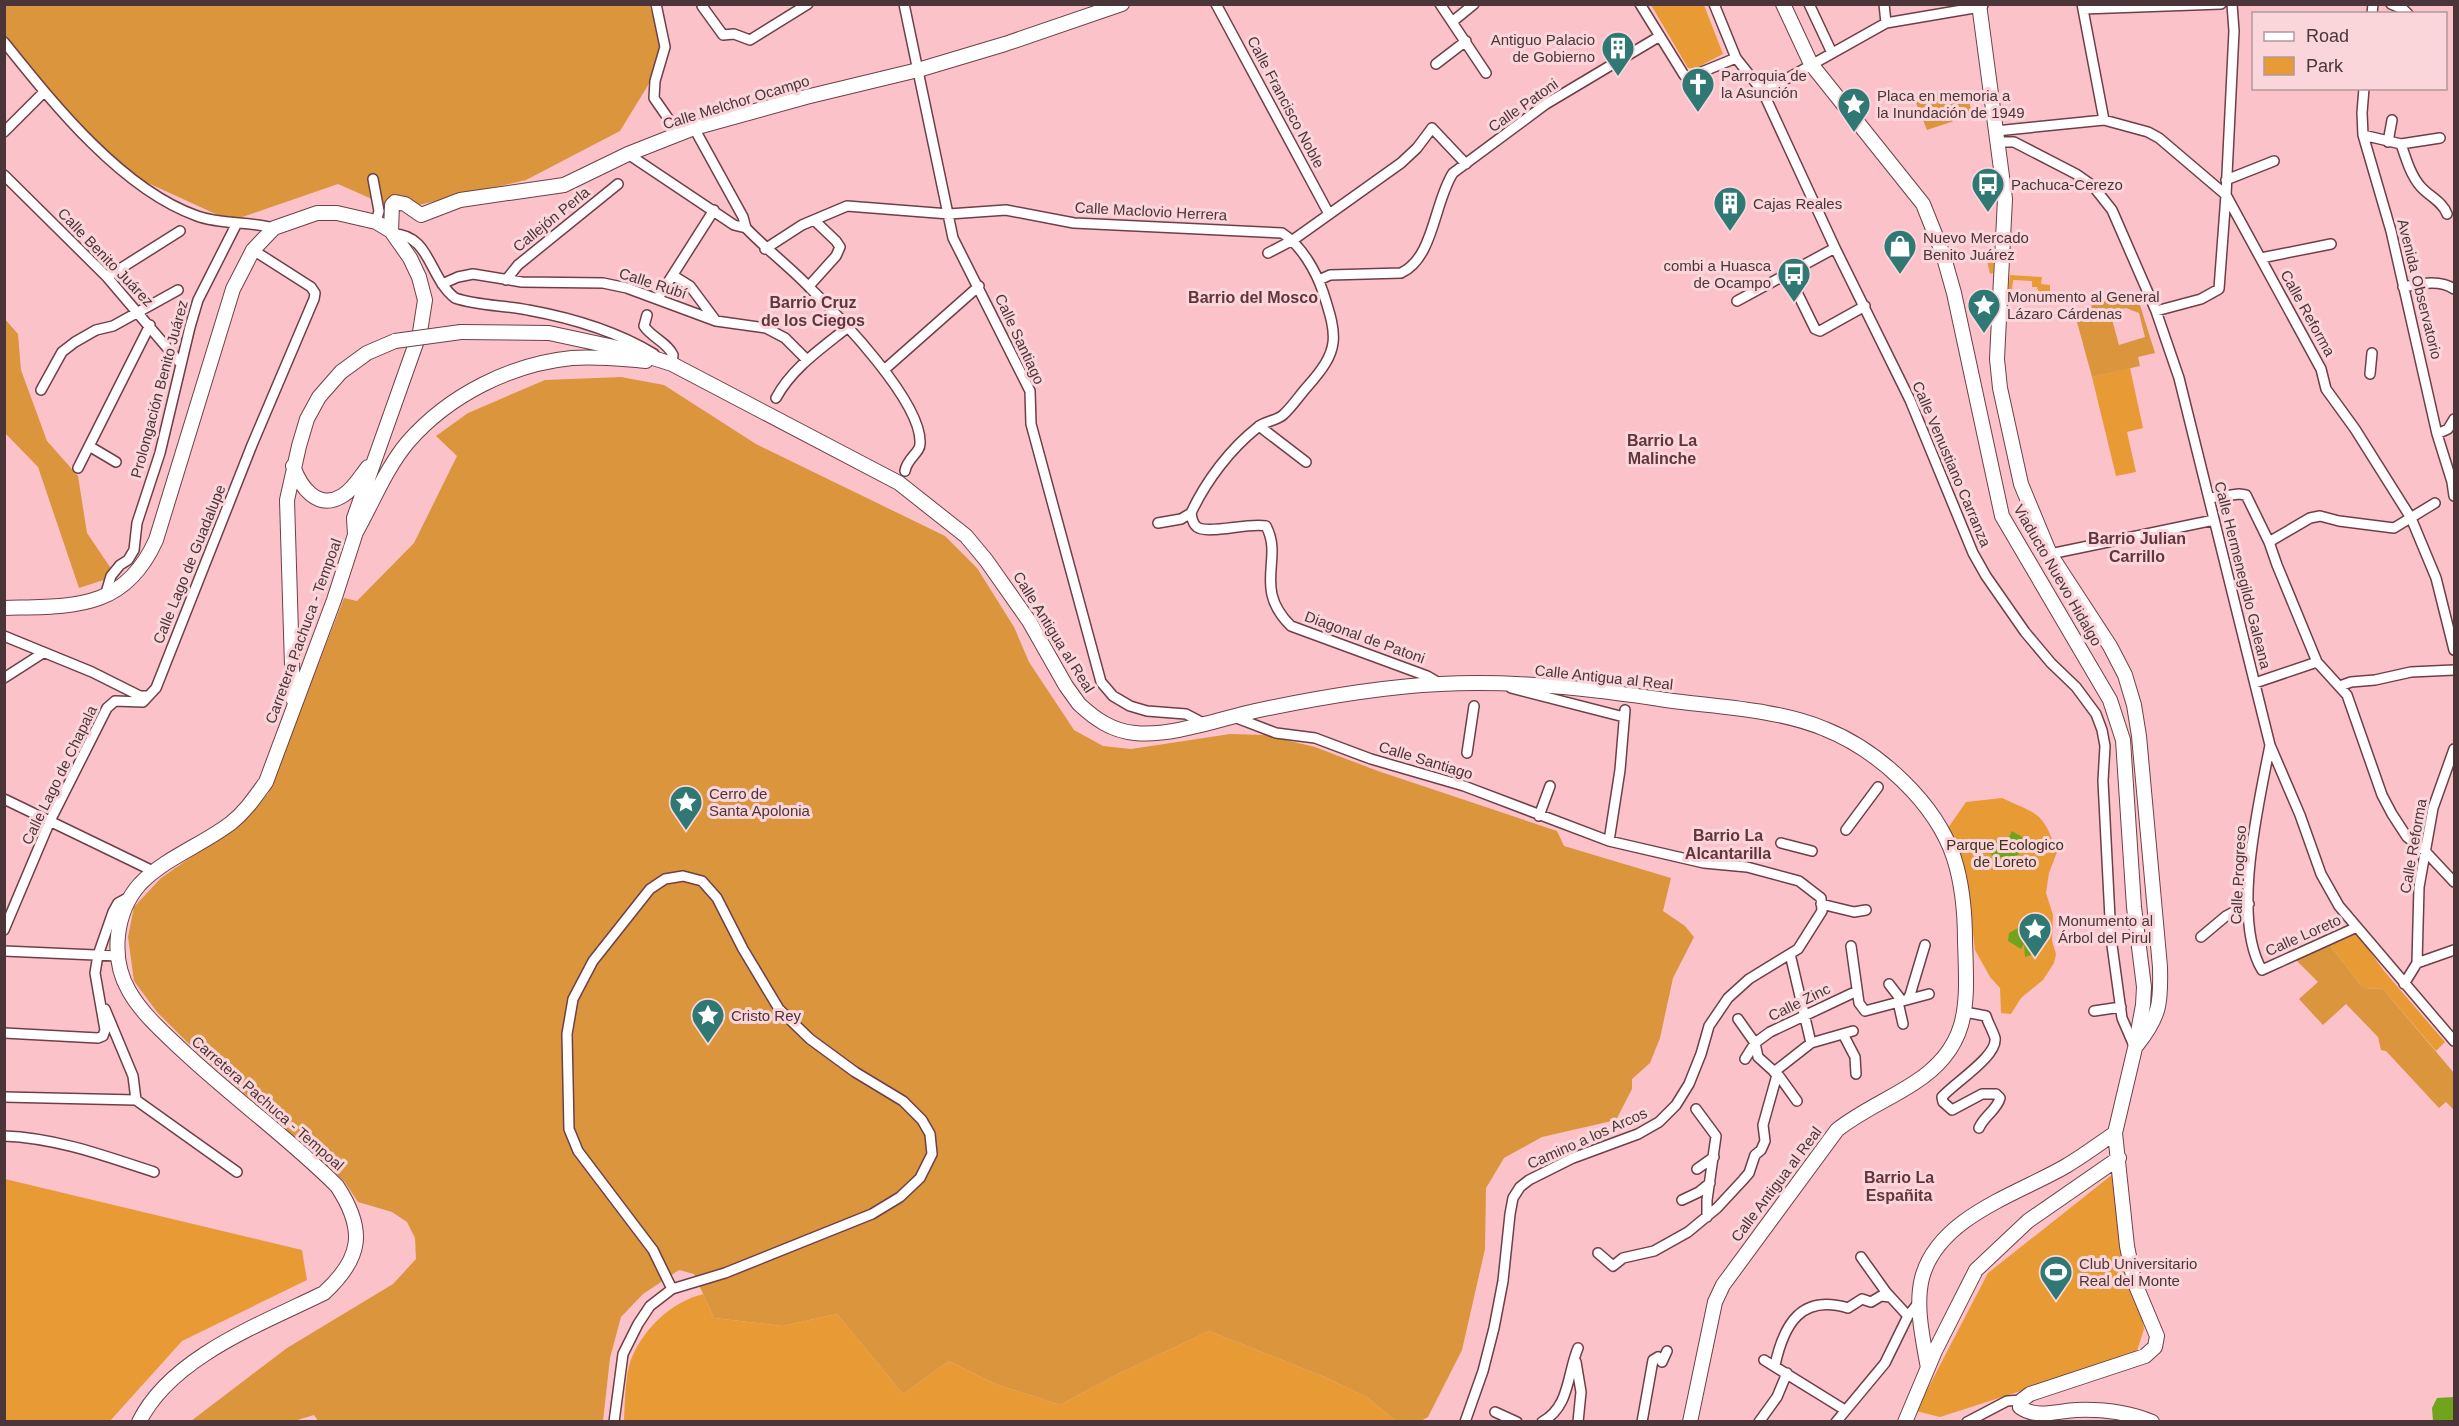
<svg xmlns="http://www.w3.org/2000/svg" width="2459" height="1426" font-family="Helvetica,sans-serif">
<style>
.green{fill:#e89b34}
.forest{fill:#da953d;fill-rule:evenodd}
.water{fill:#71a41d}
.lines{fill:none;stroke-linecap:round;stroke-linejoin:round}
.street-casing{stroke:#6f3f47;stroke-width:12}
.secondary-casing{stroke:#6f3f47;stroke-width:16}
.street{stroke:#fff;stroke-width:9}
.secondary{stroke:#fff;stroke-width:14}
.secondary-bridge-casing{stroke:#6f3f47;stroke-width:16;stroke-linecap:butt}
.secondary-bridge{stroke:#fff;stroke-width:14}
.labels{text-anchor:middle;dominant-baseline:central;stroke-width:6;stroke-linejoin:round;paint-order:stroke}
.poi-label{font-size:15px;fill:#4c3538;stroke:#fad6db;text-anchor:start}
.street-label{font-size:15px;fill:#4c3538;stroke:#fad6db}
.park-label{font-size:15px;fill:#42311f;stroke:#fad6db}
.neighbourhood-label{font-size:16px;font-weight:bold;fill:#62343c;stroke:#fad6db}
</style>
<rect width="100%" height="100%" fill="#fcc2ca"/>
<path class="green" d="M1651,5H1704L1723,54L1694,69L1688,68Z
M1995,249L1993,273L1990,274L1985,252Z
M2010,275L2042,277L2041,284L2050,285V293L2044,295L2043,293H2039L2037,287H2032V281L2013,280L2011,301H2007Z
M2130,368L2143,428L2127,432L2136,472L2116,476L2092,377Z
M2002,798C2039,815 2043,812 2057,852L2049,873L2046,893L2053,915L2052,941L2056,954L2054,963L2043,980L2021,998L2011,1014L2001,1013L2000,988L1990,977L1975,950L1968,890L1959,874L1957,848L1948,828L1966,802Z
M2356,932L2384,971L2445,1042L2436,1051L2383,989L2363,988L2329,944Z
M2118,1170L2144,1329L2136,1354L1940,1417L1916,1411L1988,1273Z
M5,1179L302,1250L307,1280L182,1341L110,1421H5Z
M703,1294L714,1318L783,1326L837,1314L903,1394L949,1361L993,1383L1060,1405L1118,1374L1209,1331L1327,1378L1368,1398L1396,1421L624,1422C625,1403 625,1373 632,1357C645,1327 672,1302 703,1294Z"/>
<path class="forest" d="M649,4L666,56L620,131L526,180L397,210L338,184L231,221L137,178L67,118L5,39V5Z
M1949,90L1951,98L1968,95L1972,115L1927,130L1914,98Z
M2130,293L2133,303L2139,302L2155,353L2138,357L2140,366L2092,377L2074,311ZM2126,308L2139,313L2145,337L2119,345L2110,312Z
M4,318L18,334L21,370L47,441L78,476L87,533L116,576L79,588L38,467L5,433Z
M621,377L664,385L756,444L945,536L977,568L1014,627L1029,662L1074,730L1103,746L1131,749L1230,734L1265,735L1315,747L1378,771L1557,831L1564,846L1671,878L1663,911L1685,926L1694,937L1673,978L1660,1038L1650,1063L1632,1079V1089L1616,1120L1542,1137L1504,1158L1486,1188L1485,1249L1462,1350L1428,1417L1419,1422L1396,1421L1368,1398L1327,1378L1209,1331L1118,1374L1060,1405L993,1383L949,1361L903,1394L837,1314L783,1326L714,1318L694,1274L679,1270L643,1294L621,1317L610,1358L603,1421L319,1422L314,1415L294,1421H191L287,1348L393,1284L416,1259L415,1238L407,1222L392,1212L358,1202L344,1181L197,1052L157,1012L134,981L128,937L134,907L161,878L234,827L268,794L344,598L357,601L414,543L457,456L436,436L468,413L545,380Z
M2329,944L2363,988L2383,989L2454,1073V1110L2446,1102L2439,1108L2386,1051L2381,1050L2378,1037L2346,1004L2323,1025L2299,999L2318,982L2295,959Z"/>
<path class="water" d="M2012,831L2024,838L2028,847L2012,859L1992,856L1986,843L1996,841L2001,846L2007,841Z
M2020,927C2030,935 2035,942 2031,955L2025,957L2024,944L2021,949L2008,941L2009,933Z
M2454,1397V1421H2433L2432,1408L2437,1398Z"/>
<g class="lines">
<defs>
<path id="street" d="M656,4L665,47L655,81L654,98L679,134
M904,4L953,238L1030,391L1031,424L1101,682L1113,696L1130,706L1147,711L1186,714L1203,723
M1216,4L1329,214
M1440,4L1486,73
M1640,4L1684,75L1687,78L1736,58
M1714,4L1736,58L1763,92L1835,248L1910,400L1973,553L1986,576L2025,632L2051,663L2076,687L2096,714L2102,730L2105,746L2103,781L2111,938L2122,1018L2135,1048
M1809,4L1832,53
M1884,4L1886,23
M2082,4L2104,120
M2391,4L2403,9L2408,14
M702,6L723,35L734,34L750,40L808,4
M2083,9L2221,4
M2372,14L2373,4
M1452,22L1474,4
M4,42C53,103 121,189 197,216C222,225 248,221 274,228
M1436,64L1466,41
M2364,88L2362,113L2363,135L2391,231L2437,434L2452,482L2454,496
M1763,92L1886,23L1980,7L1983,5
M694,128L743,217L746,228
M1996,131L2104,120L2148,132L2159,138L2226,195L2321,369L2326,389L2355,429L2411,518L2436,578L2454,650
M4,132L44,92
M2363,135L2401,144L2440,138
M1997,142H2014L2076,174L2093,186L2112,210L2156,311L2179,378L2270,745L2300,815L2321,874L2339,906L2454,1041
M2388,142L2392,120
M2401,144C2406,159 2411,176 2421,187C2430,197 2443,202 2447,214
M628,154L734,225L746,228C766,249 790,267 810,288C839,316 923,403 920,444C920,453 907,458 905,471
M4,175L107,277L181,364
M373,179L379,211L376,222
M2226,180L2274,161
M393,234C430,234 429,278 455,298C478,306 504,305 528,310C572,318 616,331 654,354
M765,249L802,225L847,206L949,214L1006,210L1074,223L1282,233C1301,245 1316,271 1323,292C1338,338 1340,350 1307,387C1299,396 1292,407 1283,415C1276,421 1265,421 1258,427C1230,449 1206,481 1191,513
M1268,253L1293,240L1401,163L1417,148L1432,128L1466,164
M2261,258L2331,244
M1788,274L1815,329L1820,331L1865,306
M674,276L690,286L716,321
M107,277L180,231
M506,280L518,265L618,184
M1319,280L1330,275L1401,273C1434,258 1434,202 1453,173L1546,104L1660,36
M442,284L458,277L473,274L522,282L603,283L627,288L716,321L766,328L785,338L807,360
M809,286L836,256L840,247L836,241L814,220
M2403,287C2420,284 2439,279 2454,289
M658,298L714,210
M1737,301L1835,248
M2156,311L2201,299L2219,289L2226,195L2234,31L2232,4
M647,315L644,326C652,338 667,342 673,355L672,364L669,363
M884,370L979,286
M2370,374L2372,353
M41,390L62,352L75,342L96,330L113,326L178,290
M776,398C792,368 822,348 848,327
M1259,426L1306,462
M2437,434L2448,429L2454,419
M89,446L116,462
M78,468L150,325
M2209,498L2239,494L2246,495L2269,542L2277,565L2317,662L2347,695L2382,795L2392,814L2407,837L2425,851L2454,882
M1191,513C1192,518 1192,523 1197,527C1208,535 1249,522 1266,526C1284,559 1252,588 1291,626L1427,676L1439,683
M1158,523L1181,519L1191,513
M2269,542L2310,518L2320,516L2339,521L2394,528L2435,503
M2050,554L2214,520
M105,596L111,576L120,565L128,560L134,550L137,523L160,453L190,327L198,300L237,223
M4,636L92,672L140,696H148
M4,678L43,653
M2255,683L2317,662
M2340,686L2351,682L2375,680L2411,672L2454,670
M1511,688L1624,717
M1234,717L1276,733L1315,738L1371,759L1464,786L1609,841L1704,863L1747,867L1799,881L1821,898L1822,911L1798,949L1749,979L1728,998L1709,1026L1701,1054L1689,1084L1676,1105L1659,1122L1638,1134L1573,1158L1529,1180L1520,1187L1513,1198L1510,1214L1503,1281L1494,1328L1483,1371L1465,1422
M2270,745C2259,803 2231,918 2262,970L2357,927
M1467,753L1474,706
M4,799L155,872
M1539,816L1550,786
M1846,830L1878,787
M1609,841L1620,770L1625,710
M1781,843L1812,851
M1821,904L1854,912L1866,910
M4,930L50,821L107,708L115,701L143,702L156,688L252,445L314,299L315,293L311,287L253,250
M2201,937L2226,916L2249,904
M1851,946L1859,1003L1865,1011L1929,994
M4,951L118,956
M1790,954L1811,1043
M2417,963L2454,950
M1889,984L1902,1001
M2404,984L2417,963L2419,887L2433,808L2454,749
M1907,1000L1910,995L1925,945
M1898,1002L1903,1024
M105,1009L133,1076L136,1100
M2094,1011L2121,1007
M1965,1012L1986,1016C1988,1023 1993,1031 1995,1038C1998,1056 1954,1083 1942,1097L1943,1102L1952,1110L1982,1094H1996L2000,1098C1997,1110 1984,1116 1979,1128
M1738,1019L1755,1043L1758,1057L1779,1076L1797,1101
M4,1033L98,1038L103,1036L105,1030L95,973L98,955L113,912L118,903L131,896
M1843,1034L1855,1057L1856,1074
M1745,1059L1755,1043L1770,1032L1857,991
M1774,1072L1811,1043L1853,1031
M4,1097L136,1100
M136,1100L237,1172
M1696,1109L1716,1136L1707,1200V1217
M4,1136C57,1138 105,1156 154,1172
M1697,1169L1714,1157
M1682,1200L1699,1192L1710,1183
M1598,1253L1613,1266L1623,1258L1654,1251L1688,1232L1717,1208L1743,1180L1749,1173L1755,1155L1761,1150L1765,1141L1763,1125L1777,1075
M1861,1257L1886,1292L1908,1316
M1764,1360L1845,1410
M1576,1362L1581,1392L1578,1422
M1775,1365C1784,1324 1801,1294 1848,1308L1862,1299L1871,1302L1881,1296L1890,1297
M1495,1412L1517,1422
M614,1422L623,1354L638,1324L650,1306L672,1289L725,1273L872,1214L900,1197L920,1178L932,1154L930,1134L922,1120L903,1101L855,1072L810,1039L779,1009L743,949L717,898L702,881L683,876L665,879L650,889L593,961L573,999L567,1034L569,1129L578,1151L653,1250L672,1289
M1542,1422C1570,1407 1567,1374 1578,1348
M1642,1422L1653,1360L1658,1357L1662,1362L1667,1351
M1759,1422L1777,1397L1787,1373
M1836,1422L1885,1363L1908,1316L1919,1302
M1967,1422L2007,1401L2022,1400"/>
<path id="secondary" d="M1783,4L1811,64L1923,204L1943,254L1954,293L2002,516L2110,700L2123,740L2134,907L2144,987L2143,1005L2135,1048L2115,1133L2127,1246L2134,1281L2157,1336L2155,1347L2145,1356L2030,1394L2022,1400L2020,1407C2036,1419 2058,1411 2076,1410C2102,1409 2128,1412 2152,1422
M1979,4L2005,199L1997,359L2000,388L2021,484L2050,554L2110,646L2125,675L2134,705L2139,736L2160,967C2161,1003 2160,1016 2137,1045
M391,231L392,205L395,202L405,204L421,215L460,200L564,185L628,154L694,128L806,97L918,70L1005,44L1122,4
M461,332L549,333L628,350L672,364L899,483L966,536L986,560L1029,621L1066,686L1079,704C1095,719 1112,731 1135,733C1170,737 1220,719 1255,711C1316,698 1378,687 1440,684C1515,680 1593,689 1666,700C1716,707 1778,709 1825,729C1878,750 1936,803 1954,858C1962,883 1965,915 1965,941C1967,1003 1972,1046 1914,1083C1888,1100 1861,1111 1837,1130L1723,1285L1715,1302L1690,1422
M293,466C300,486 317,511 342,496C353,490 360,477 368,467
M355,534C372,504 386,468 408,442C449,395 511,364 572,358C597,356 621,359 646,361
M4,608C73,606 124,611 156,540L233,289L253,250L274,228L317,213H337L376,222L391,231L410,258L419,277L425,300L420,332L354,518L355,535L334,600L266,782C255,797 246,811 231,823C202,845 165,858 140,884C115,912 110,958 129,991C142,1014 164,1033 183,1051C233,1098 289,1138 337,1186C366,1230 362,1258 324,1293C261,1324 171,1357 139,1422
M293,699L287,500L299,446L307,419L319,397L341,372L367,353L395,341
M1928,1368C1923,1340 1915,1306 1922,1278C1938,1217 2018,1194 2066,1166C2083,1156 2099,1144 2115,1133
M1905,1422L1935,1351L1976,1270L2028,1221L2119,1158"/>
</defs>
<use href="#street" class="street-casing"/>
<use href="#secondary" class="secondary-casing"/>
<use href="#street" class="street"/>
<use href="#secondary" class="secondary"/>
<defs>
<path id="secondary-bridge" d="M395,341L461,332"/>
</defs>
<use href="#secondary-bridge" class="secondary-bridge-casing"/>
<use href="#secondary-bridge" class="secondary-bridge"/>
</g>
<defs>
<symbol id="building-pin" viewBox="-11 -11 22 30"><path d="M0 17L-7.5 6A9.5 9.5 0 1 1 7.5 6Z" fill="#2f7873" stroke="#fad6db"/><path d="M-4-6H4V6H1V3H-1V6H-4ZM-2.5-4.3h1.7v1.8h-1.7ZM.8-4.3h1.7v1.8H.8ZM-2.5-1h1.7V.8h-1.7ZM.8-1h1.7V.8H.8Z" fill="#fff"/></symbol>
<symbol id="church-pin" viewBox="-11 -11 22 30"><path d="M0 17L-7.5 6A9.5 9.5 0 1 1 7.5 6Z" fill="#2f7873" stroke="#fad6db"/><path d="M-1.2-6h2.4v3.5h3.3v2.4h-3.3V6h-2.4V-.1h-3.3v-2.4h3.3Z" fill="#fff"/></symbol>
<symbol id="sight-pin" viewBox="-11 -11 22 30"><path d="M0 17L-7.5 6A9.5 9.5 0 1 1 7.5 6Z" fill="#2f7873" stroke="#fad6db"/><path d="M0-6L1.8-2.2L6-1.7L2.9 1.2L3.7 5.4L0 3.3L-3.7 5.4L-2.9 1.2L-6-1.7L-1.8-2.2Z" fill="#fff"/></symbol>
<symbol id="bus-pin" viewBox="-11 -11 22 30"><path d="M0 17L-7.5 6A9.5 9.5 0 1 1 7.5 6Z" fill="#2f7873" stroke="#fad6db"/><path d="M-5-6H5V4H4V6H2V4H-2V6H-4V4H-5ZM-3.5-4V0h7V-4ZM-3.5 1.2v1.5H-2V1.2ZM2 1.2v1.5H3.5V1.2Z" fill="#fff"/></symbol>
<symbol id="shop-pin" viewBox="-11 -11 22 30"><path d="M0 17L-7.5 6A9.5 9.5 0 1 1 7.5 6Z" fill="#2f7873" stroke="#fad6db"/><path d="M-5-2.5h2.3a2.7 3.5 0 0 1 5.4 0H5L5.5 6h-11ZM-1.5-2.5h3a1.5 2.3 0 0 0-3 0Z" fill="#fff"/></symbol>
<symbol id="stadium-pin" viewBox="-11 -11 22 30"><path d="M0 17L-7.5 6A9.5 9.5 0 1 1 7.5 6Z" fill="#2f7873" stroke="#fad6db"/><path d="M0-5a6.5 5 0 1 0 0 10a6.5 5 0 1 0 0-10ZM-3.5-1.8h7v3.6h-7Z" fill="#fff"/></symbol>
</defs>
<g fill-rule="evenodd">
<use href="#building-pin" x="1599" y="29" width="38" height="52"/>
<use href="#church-pin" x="1679" y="65" width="38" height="52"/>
<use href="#sight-pin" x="1835" y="85" width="38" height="52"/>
<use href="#bus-pin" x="1969" y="165" width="38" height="52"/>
<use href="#building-pin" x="1711" y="184" width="38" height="52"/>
<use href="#shop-pin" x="1881" y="227" width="38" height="52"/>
<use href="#bus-pin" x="1775" y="255" width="38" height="52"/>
<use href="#sight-pin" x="1965" y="286" width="38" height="52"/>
<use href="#sight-pin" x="667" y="783" width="38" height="52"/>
<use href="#sight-pin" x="2016" y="910" width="38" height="52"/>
<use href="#sight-pin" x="689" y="996" width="38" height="52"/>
<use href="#stadium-pin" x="2037" y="1253" width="38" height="52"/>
</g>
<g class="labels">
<g class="poi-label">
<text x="1595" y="39" text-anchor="end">Antiguo Palacio<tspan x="1595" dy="17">de Gobierno</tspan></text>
<text x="1721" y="75">Parroquia de<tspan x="1721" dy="17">la Asunción</tspan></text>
<text x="1877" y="95">Placa en memoria a<tspan x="1877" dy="17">la Inundación de 1949</tspan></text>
<text x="2011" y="184">Pachuca-Cerezo</text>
<text x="1753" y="203">Cajas Reales</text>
<text x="1923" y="237">Nuevo Mercado<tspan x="1923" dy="17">Benito Juárez</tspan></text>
<text x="1771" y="265" text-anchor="end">combi a Huasca<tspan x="1771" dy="17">de Ocampo</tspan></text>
<text x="2007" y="296">Monumento al General<tspan x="2007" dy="17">Lázaro Cárdenas</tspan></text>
<text x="709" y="793">Cerro de<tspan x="709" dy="17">Santa Apolonia</tspan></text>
<text x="2058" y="920">Monumento al<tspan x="2058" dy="17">Árbol del Pirul</tspan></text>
<text x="731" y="1015">Cristo Rey</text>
<text x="2079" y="1263">Club Universitario<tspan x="2079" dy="17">Real del Monte</tspan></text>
</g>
<g class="street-label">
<text transform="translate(736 102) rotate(-17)">Calle Melchor Ocampo</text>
<text transform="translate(1286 102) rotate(62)">Calle Francisco Noble</text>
<text transform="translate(1523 105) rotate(-35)">Calle Patoni</text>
<text transform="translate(1151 211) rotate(3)">Calle Maclovio Herrera</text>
<text transform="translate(551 219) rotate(-39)">Callejón Perla</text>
<text transform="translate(106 257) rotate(46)">Calle Benito Juárez</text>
<text transform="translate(653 283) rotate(18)">Calle Rubí</text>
<text transform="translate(2420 289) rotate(76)">Avenida Observatorio</text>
<text transform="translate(2308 313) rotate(61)">Calle Reforma</text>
<text transform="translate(1020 339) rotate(65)">Calle Santiago</text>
<text transform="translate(159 389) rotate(-75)">Prolongación Benito Juárez</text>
<text transform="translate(1952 464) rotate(67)">Calle Venustiano Carranza</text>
<text transform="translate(189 564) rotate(-68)">Calle Lago de Guadalupe</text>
<text transform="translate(2058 575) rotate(60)">Viaducto Nuevo Hidalgo</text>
<text transform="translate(2243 575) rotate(76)">Calle Hermenegildo Galeana</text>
<text transform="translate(303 631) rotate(-70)">Carretera Pachuca - Tempoal</text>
<text transform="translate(1054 632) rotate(58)">Calle Antigua al Real</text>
<text transform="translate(1365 637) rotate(20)">Diagonal de Patoni</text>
<text transform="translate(1604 677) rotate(6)">Calle Antigua al Real</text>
<text transform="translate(1426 760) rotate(17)">Calle Santiago</text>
<text transform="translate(59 775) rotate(-64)">Calle Lago de Chapala</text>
<text transform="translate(2413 846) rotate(-80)">Calle Reforma</text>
<text transform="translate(2238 875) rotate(-87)">Calle Progreso</text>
<text transform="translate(2303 935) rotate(-24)">Calle Loreto</text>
<text transform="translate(1799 1002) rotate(-26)">Calle Zinc</text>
<text transform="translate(268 1103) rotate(41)">Carretera Pachuca - Tempoal</text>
<text transform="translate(1587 1138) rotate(-24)">Camino a los Arcos</text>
<text transform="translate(1776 1184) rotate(-53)">Calle Antigua al Real</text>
</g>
<g class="park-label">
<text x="2005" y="844">Parque Ecologico<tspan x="2005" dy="17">de Loreto</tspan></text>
</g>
<g class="neighbourhood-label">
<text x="1253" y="297">Barrio del Mosco</text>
<text x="813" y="302">Barrio Cruz<tspan x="813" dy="18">de los Ciegos</tspan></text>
<text x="1662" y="440">Barrio La<tspan x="1662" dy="18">Malinche</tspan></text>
<text x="2137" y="538">Barrio Julian<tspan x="2137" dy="18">Carrillo</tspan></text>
<text x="1728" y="835">Barrio La<tspan x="1728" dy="18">Alcantarilla</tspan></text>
<text x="1899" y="1177">Barrio La<tspan x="1899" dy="18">Españita</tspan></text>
</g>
</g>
<rect width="2459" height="1426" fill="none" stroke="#4c3538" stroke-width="12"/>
<rect x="2252" y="12" width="195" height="78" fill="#fad6db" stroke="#b4969a" stroke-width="1.5"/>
<rect x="2264" y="32" width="30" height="9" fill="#ffffff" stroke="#b4969a" stroke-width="1.5"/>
<text x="2306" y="42" font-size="18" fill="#4c3538">Road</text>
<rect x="2264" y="57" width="30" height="18" fill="#e89b34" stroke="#b4969a" stroke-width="1.5"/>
<text x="2306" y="72" font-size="18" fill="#4c3538">Park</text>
</svg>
